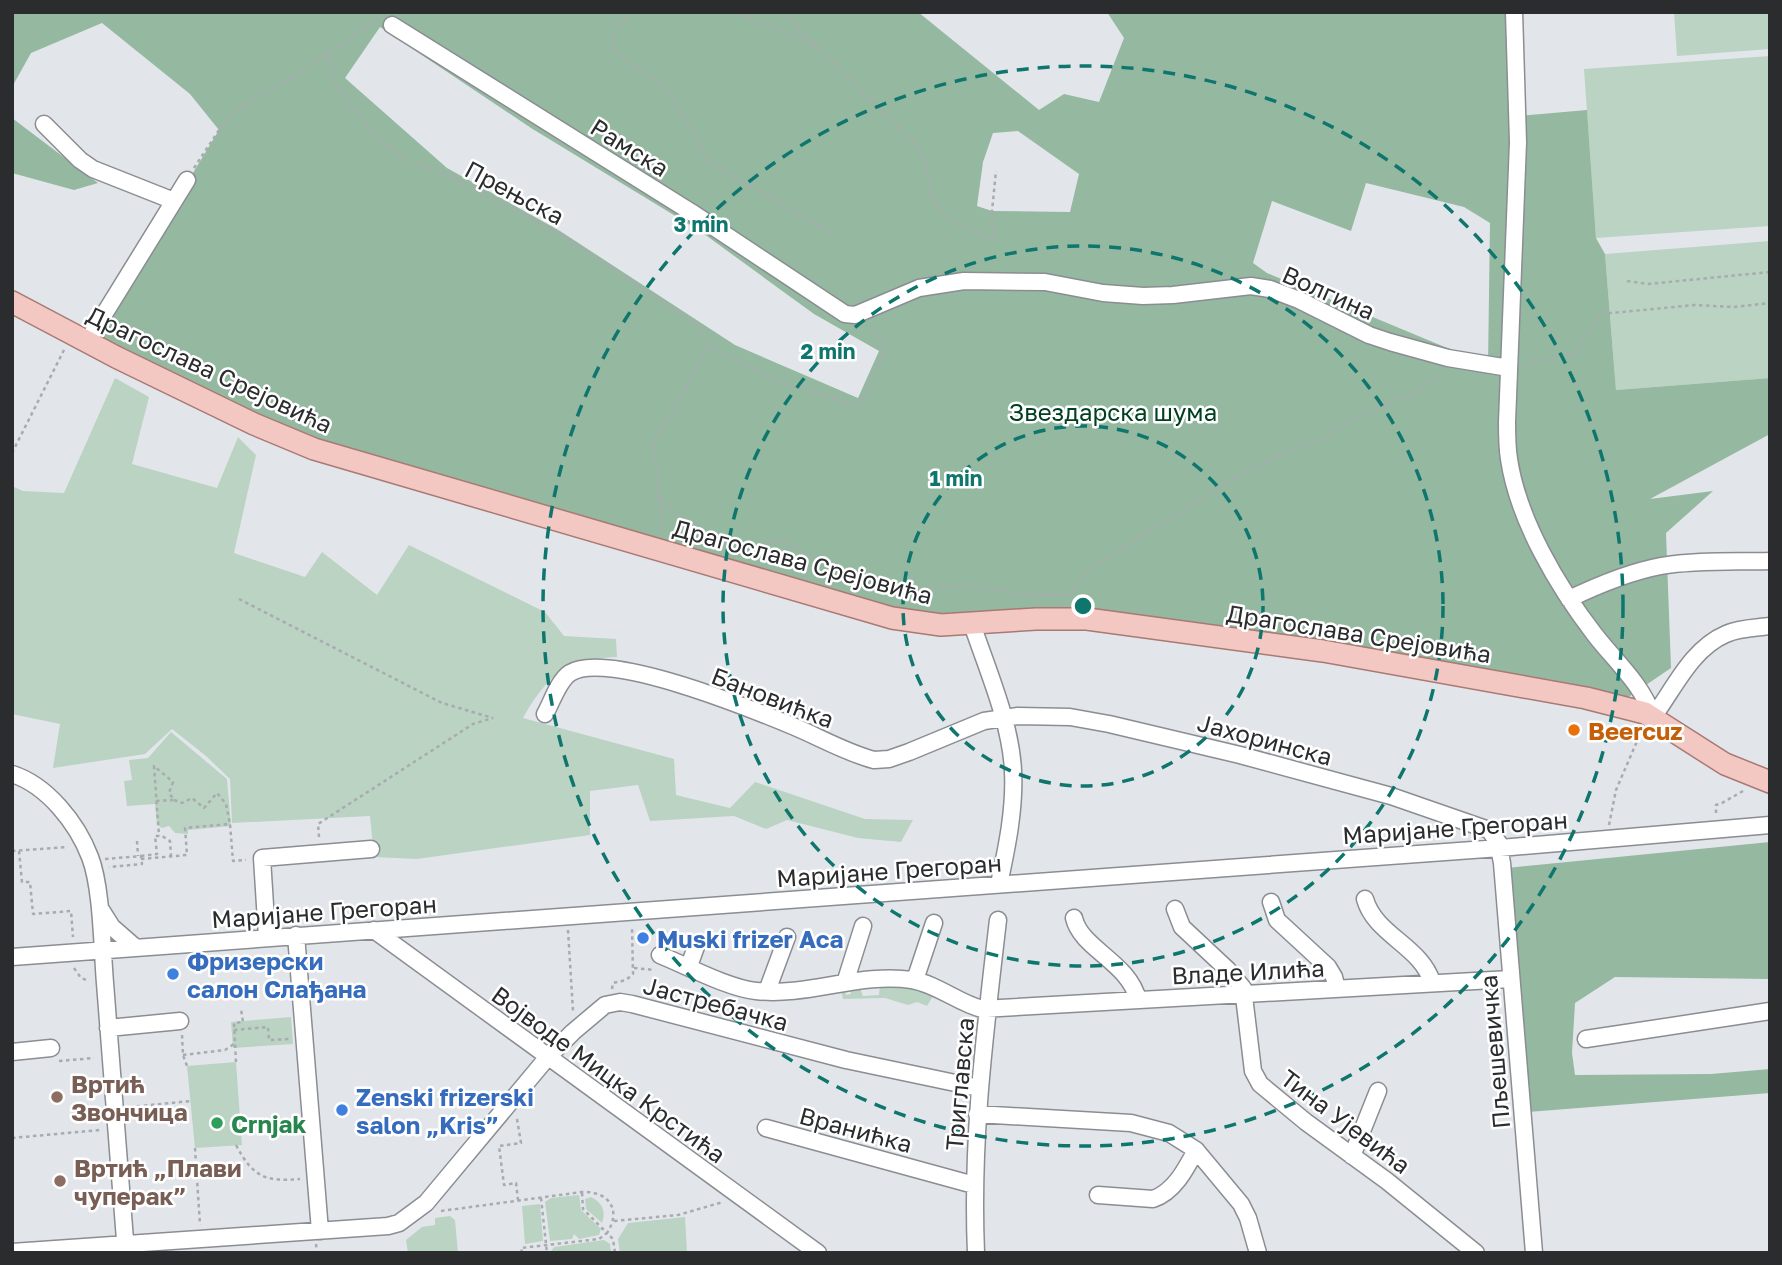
<svg xmlns="http://www.w3.org/2000/svg" width="1782" height="1265" font-family="'Golos Text',sans-serif">
<style>
.green{fill:#bbd3c2}
.forest{fill:#95b8a0;fill-rule:evenodd}
.lines{fill:none;stroke-linecap:round;stroke-linejoin:round}
.minor-casing{stroke:#8a8d92;stroke-width:19}
.major-casing{stroke:#a97974;stroke-width:24}
.path{stroke:#a8abaf;stroke-width:2.5;stroke-dasharray:3.5 3.5;stroke-linecap:butt}
.minor{stroke:#fff;stroke-width:16}
.major{stroke:#f4c8c2;stroke-width:21}
.ring{fill:none;stroke:#0f766e;stroke-width:3.5;stroke-dasharray:12 9}
.food-dot{fill:#e8710a;stroke:#fff;stroke-width:2.5}
.shop-dot{fill:#3f7fe0;stroke:#fff;stroke-width:2.5}
.education-dot{fill:#8d6e63;stroke:#fff;stroke-width:2.5}
.leisure-dot{fill:#2e9e5b;stroke:#fff;stroke-width:2.5}
.labels{text-anchor:middle;dominant-baseline:central;stroke-width:5;stroke-linejoin:round;paint-order:stroke}
.street-label{font-size:24px;fill:#2b2c2e;stroke:#fff}
.park-label{font-size:24px;fill:#004021;stroke:#fff}
.food-label{font-size:24px;font-weight:bold;fill:#c56008;stroke:#fff;text-anchor:start}
.shop-label{font-size:24px;font-weight:bold;fill:#366cbe;stroke:#fff;text-anchor:start}
.education-label{font-size:24px;font-weight:bold;fill:#785e54;stroke:#fff;text-anchor:start}
.leisure-label{font-size:24px;font-weight:bold;fill:#27864d;stroke:#fff;text-anchor:start}
.centre{fill:#0f766e;stroke:#fff;stroke-width:3.5}
.ring-label{font-size:21px;text-anchor:middle;font-weight:bold;fill:#0f766e;stroke:#fff;stroke-width:5;stroke-linejoin:round;paint-order:stroke}
</style>
<rect width="100%" height="100%" fill="#e2e6eb"/>
<path class="green" d="M1674,12H1770V49L1677,56Z
M1770,56V226L1596,238L1584,69Z
M1770,241V378L1616,390L1605,254Z
M115,378L149,397L132,464L217,488L238,437L256,455L234,553L305,577L322,552L377,595L409,545L545,612L564,636L616,639L617,657C567,659 548,674 523,718L674,759L676,795L730,808L755,782L865,819L913,820L901,842L858,838L787,820L766,829L734,816L650,821L638,785L590,791V835L417,859L374,857L370,816L232,823L230,779L206,756L172,729L145,754L53,768L60,724L12,714V486L23,491L64,493Z
M171,732L227,779L231,826L188,830V834L175,833L169,826L162,828L157,825L155,804L127,806L124,781L132,780L129,760L148,758Z
M896,983L935,993L927,1006L917,1002L908,1005L885,998L843,999L841,990L845,989L846,995L851,994V989L860,988L863,996L879,995L880,985Z
M291,1017L293,1044L233,1048L231,1022Z
M236,1062L242,1145L195,1148L187,1066Z
M579,1195L581,1210L601,1229L599,1235L579,1239L574,1234L572,1239L550,1241L545,1202L551,1198Z
M591,1197C603,1203 606,1211 602,1223L586,1209L585,1199Z
M540,1204L543,1241L525,1244L522,1206Z
M450,1216L455,1220L458,1253H408L406,1240L422,1227L435,1225V1218Z
M685,1217L687,1253H620L618,1239L628,1223Z
M604,1240L610,1244L611,1253H550L554,1247Z"/>
<path class="forest" d="M12,12H918L1039,110L1064,94L1099,102L1124,38L1107,12H1513L1518,116L1587,110L1596,238L1605,254L1616,390L1770,378V434L1650,499L1713,491L1666,533L1671,668L1621,702L1307,644L902,611L333,451L94,336L219,130L190,94L102,23L31,53L12,87ZM380,27L531,128L700,231L814,314L879,351L858,398L735,345L560,231L447,168L345,78ZM1018,131L1079,174L1070,212L992,211L977,206L983,162L993,133ZM1366,183L1464,207L1490,223L1488,365L1267,273L1253,263L1272,201L1351,231Z
M12,118L98,183L74,190L12,173Z
M1770,842V979L1615,977L1575,1003L1572,1053L1575,1075L1711,1074L1770,1069V1093L1528,1112L1507,868Z"/>
<g class="lines">
<defs>
<path id="minor" d="M1514,12L1518,142L1507,422C1507,434 1507,447 1509,459C1518,520 1558,587 1595,635C1616,662 1642,684 1653,717
M392,25L691,212L845,314L855,315L919,288L964,281L1045,282L1103,293L1143,296L1173,295L1251,286L1270,289L1299,300L1369,335L1390,342L1448,358L1509,368
M44,124L80,160L93,169L174,201
M87,342L187,180
M1569,599C1598,585 1629,572 1661,566C1697,560 1734,562 1770,561
M972,624C987,669 1011,723 1013,771C1015,808 1007,847 999,884
M545,714C552,702 558,681 570,673C606,649 754,710 795,727C821,738 847,753 874,760L889,759L909,752L984,721L1018,716L1070,717L1109,724L1240,755L1391,796L1489,830L1498,842L1502,863L1534,1253
M1653,717C1674,689 1691,649 1726,634C1739,628 1755,628 1770,626
M12,774C47,785 77,823 90,857C102,888 102,948 105,983C112,1073 119,1163 126,1253
M1365,899C1375,935 1421,946 1432,982
M1271,902L1277,920L1328,967L1334,977L1337,989
M100,908L112,927L136,948
M1175,909L1182,927L1228,970L1243,988L1253,1071L1260,1084L1306,1122L1387,1181L1476,1253
M1074,918C1081,949 1129,962 1138,1000
M374,930L818,1253
M296,935L320,1231
M267,937L262,858L371,849
M660,955C687,966 728,988 756,991C808,997 860,972 912,980C937,984 958,1003 982,1009L1510,979
M12,957L1500,848L1770,825
M689,966L697,944
M915,980L934,923
M845,983L863,926
M767,991L787,937
M108,1028L180,1021
M1586,1039L1770,1011
M12,1052L51,1048
M977,1114L1131,1123L1169,1133L1196,1150L1241,1204L1248,1218L1258,1253
M766,1128L974,1185
M1352,1156L1378,1091
M1098,1195L1153,1199C1174,1192 1186,1169 1196,1150
M12,1252L388,1226L399,1223L426,1203L547,1058L573,1032L605,1005L620,1002L632,1004L846,1060L979,1088
M976,1253C971,1139 985,1033 998,920"/>
<path id="major" d="M12,302L116,357L254,424L314,449L892,618L941,625L1036,619H1087L1323,651L1586,698L1645,713L1725,764L1770,782"/>
</defs>
<use href="#minor" class="minor-casing"/>
<use href="#major" class="major-casing"/>
<path class="path" d="M632,12L615,27L612,50L667,88L710,163L835,235
M736,12L817,47
M783,12L920,149C927,163 927,176 931,191C938,220 970,230 993,241
M328,53L337,87L370,130L402,158L445,174L557,233L697,325L709,345L721,353L780,382L860,406L885,350L872,326
M194,168L219,130L236,110L300,73L379,18
M993,241L992,211L996,171
M1627,281L1648,284L1770,272
M1526,365L1541,359L1575,353L1601,314L1695,305L1733,307L1770,303
M12,453L64,350
M659,498L688,522L725,546L760,545L781,540L813,556L862,575L916,588L970,586L1020,593L1068,595L1095,565L1240,475L1278,455L1320,440L1355,418L1414,393L1443,374
M660,533L662,528L654,443L709,345
M239,599L442,703L493,718
M174,800L182,803L192,798L204,808L217,793L226,804L230,824
M156,801L174,800L169,793L173,782L154,766L159,836
M1716,813V805L1722,803L1743,791
M1609,825L1616,790L1641,732
M319,837L318,824L473,724L493,718
M137,841L138,856
M12,851L68,847
M19,851L22,882H30L33,914L71,911L73,937
M141,856L157,854L155,836H162L170,841L171,856
M105,859L141,856L142,864L109,867
M141,859L187,855L185,828L230,824L233,861L246,860
M568,930L573,1011
M74,968L81,978L89,981
M634,968L655,970
M612,989L613,983L626,980L633,974L632,926
M234,1030L268,1027L269,1040L289,1039
M182,1035L183,1055L187,1066
M183,1055L225,1050L234,1044
M59,1061L94,1058
M236,1062L234,1023L243,1022L241,1009
M130,1107L191,1101
M517,1119L521,1143L499,1146L504,1185L516,1183L518,1200
M12,1138L100,1130
M236,1145C253,1177 265,1182 300,1179
M195,1148L200,1225
M541,1198L547,1253
M441,1211L582,1192C609,1191 622,1210 607,1233L583,1209L582,1192
M614,1221L678,1215L723,1202
M316,1244L317,1253
M522,1253L521,1248L599,1239L607,1233L613,1239L615,1253"/>
<use href="#minor" class="minor"/>
<use href="#major" class="major"/>
</g>
<g class="ring">
<circle cx="1083" cy="606" r="180"/>
<circle cx="1083" cy="606" r="360"/>
<circle cx="1083" cy="606" r="540"/>
</g>
<circle class="food-dot" cx="1574" cy="730" r="7"/>
<g class="shop-dot">
<circle cx="643" cy="938" r="7"/>
<circle cx="173" cy="974" r="7"/>
<circle cx="342" cy="1110" r="7"/>
</g>
<g class="education-dot">
<circle cx="57" cy="1097" r="7"/>
<circle cx="60" cy="1181" r="7"/>
</g>
<circle class="leisure-dot" cx="217" cy="1123" r="7"/>
<g class="labels">
<g class="street-label">
<text transform="translate(630 147) rotate(32)">Рамска</text>
<text transform="translate(515 192) rotate(28)">Прењска</text>
<text transform="translate(1329 292) rotate(24)">Волгина</text>
<text transform="translate(210 369) rotate(25)">Драгослава Срејовића</text>
<text transform="translate(803 561) rotate(15)">Драгослава Срејовића</text>
<text transform="translate(1359 633) rotate(9)">Драгослава Срејовића</text>
<text transform="translate(773 697) rotate(21)">Бановићка</text>
<text transform="translate(1265 739) rotate(15)">Јахоринска</text>
<text transform="translate(1455 827) rotate(-4)">Маријане Грегоран</text>
<text transform="translate(889 870) rotate(-4)">Маријане Грегоран</text>
<text transform="translate(324 911) rotate(-4)">Маријане Грегоран</text>
<text transform="translate(1248 971) rotate(-3)">Владе Илића</text>
<text transform="translate(716 1003) rotate(15)">Јастребачка</text>
<text transform="translate(1494 1052) rotate(-95)">Пљешевичка</text>
<text transform="translate(609 1074) rotate(36)">Војводе Мицка Крстића</text>
<text transform="translate(959 1084) rotate(-85)">Триглавска</text>
<text transform="translate(1346 1121) rotate(37)">Тина Ујевића</text>
<text transform="translate(856 1129) rotate(15)">Вранићка</text>
</g>
<g class="park-label">
<text x="1113" y="411">Звездарска шума</text>
</g>
<g class="food-label">
<text x="1588" y="730">Beercuz</text>
</g>
<g class="shop-label">
<text x="657" y="938">Muski frizer Aca</text>
<text x="187" y="960">Фризерски<tspan x="187" dy="28">салон Слађана</tspan></text>
<text x="356" y="1096">Zenski frizerski<tspan x="356" dy="28">salon „Kris”</tspan></text>
</g>
<g class="education-label">
<text x="71" y="1083">Вртић<tspan x="71" dy="28">Звончица</tspan></text>
<text x="74" y="1167">Вртић „Плави<tspan x="74" dy="28">чуперак”</tspan></text>
</g>
<g class="leisure-label">
<text x="231" y="1123">Crnjak</text>
</g>
</g>
<circle cx="1083" cy="606" r="10" class="centre"/>
<g class="ring-label">
<text x="701" y="232">3 min</text>
<text x="828" y="359">2 min</text>
<text x="956" y="486">1 min</text>
</g>
<rect width="1782" height="1265" fill="none" stroke="#2b2c2e" stroke-width="28"/>
</svg>
